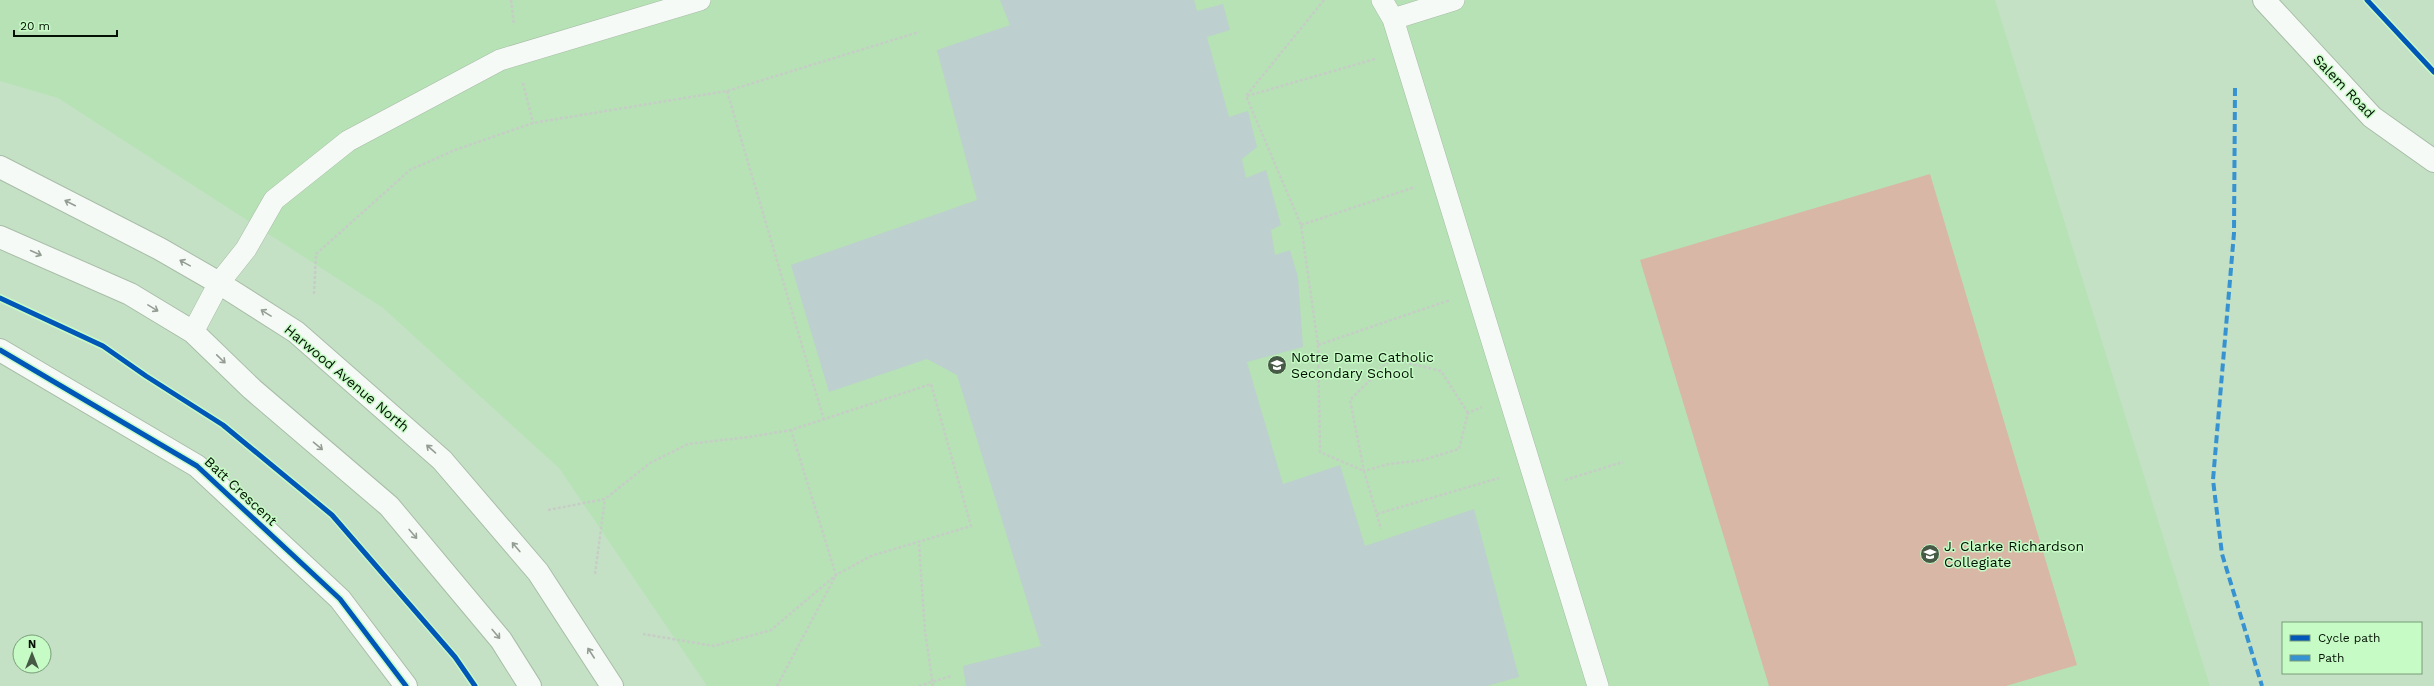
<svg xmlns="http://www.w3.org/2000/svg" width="2434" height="686" font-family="'Work Sans',sans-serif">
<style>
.built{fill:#b6e2b5}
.green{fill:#d9b7a7}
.building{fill:#bdcfce}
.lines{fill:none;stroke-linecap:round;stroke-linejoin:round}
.lane-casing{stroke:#a8bda8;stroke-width:22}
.street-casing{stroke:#a8bda8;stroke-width:24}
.secondary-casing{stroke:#a8bda8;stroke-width:24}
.path{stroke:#c6cdc6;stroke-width:2.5;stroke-dasharray:3 2;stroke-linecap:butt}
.lane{stroke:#f6faf6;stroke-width:21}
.street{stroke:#f6faf6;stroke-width:22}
.secondary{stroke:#f6faf6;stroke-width:22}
.quiet{stroke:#3692d1;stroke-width:4;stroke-dasharray:8 4;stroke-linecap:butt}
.cycleway-casing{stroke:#c7fbc6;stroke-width:8}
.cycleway{stroke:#0057b8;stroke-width:5}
.oneway{stroke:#949d94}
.labels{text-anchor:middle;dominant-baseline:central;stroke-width:3;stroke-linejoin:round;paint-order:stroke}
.street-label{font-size:14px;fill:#021102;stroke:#c7fbc6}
.poi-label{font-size:14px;fill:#021102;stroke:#c7fbc6;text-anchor:start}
</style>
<rect width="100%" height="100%" fill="#c5e1c5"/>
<path class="built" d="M0,0H1995L2210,686H707L559,468L383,308L58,98L0,81Z"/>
<path class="green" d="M1930,174L2077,665L2006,686H1769L1640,260Z"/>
<path class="building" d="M1000,0H1194L1197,11L1223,4L1230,30L1207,37L1229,117L1248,111L1257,147L1242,159L1246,178L1266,170L1281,225L1271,230L1275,255L1290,250L1298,277L1303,347L1247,362L1283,484L1340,465L1365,546L1474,509L1519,677L1487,686H966L963,666L1041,646L957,375L927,359L829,392L791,265L977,200L937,50L1010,25Z"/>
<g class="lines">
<defs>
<path id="lane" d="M1382,0L1393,19L1598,686
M1393,19L1454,0
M193,332L219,283L246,249L274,200L348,141L500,60L700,0"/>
<path id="street" d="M0,350L197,466L340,599L406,686"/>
<path id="secondary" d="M2264,0L2372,117L2434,161
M0,167L160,249L219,283L296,332L442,460L538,572L612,686
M0,237L130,294L193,332L252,389L389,506L501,640L530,686"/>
</defs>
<use href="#lane" class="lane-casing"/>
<use href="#street" class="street-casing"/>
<use href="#secondary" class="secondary-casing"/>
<path class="path" d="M511,0L514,25
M1324,0L1246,96L1301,225L1318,345L1320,452L1364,471L1381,529
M523,83L533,123
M727,91L824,420
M1247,96L1375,59
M1301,225L1415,187
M314,294L316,254L410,170L455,150L533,123L727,91L919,32
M1318,345L1450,300
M1468,413L1441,371L1391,359L1350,400L1364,471L1389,464L1423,460L1459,449L1468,413L1482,407
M1565,480L1623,462
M548,510L605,499L650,463L688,444L749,437L791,430L931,384L971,526L871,556L836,575L771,630L714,646L643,634
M1377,514L1499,478
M919,544L925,631L933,686
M595,574L605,499
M777,686L836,575L791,430
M919,686L951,676"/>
<use href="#lane" class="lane"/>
<use href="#street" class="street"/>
<use href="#secondary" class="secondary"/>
<path class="quiet" d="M2235,88L2234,233L2213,480L2222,554L2262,686"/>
<defs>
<path id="cycleway" d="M2367,0L2434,72
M0,298L103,346L146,376L223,425L332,515L455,657L475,686
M0,350L197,466L340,599L406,686"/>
</defs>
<use href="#cycleway" class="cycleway-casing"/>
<use href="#cycleway" class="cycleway"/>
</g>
<defs><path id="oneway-shaft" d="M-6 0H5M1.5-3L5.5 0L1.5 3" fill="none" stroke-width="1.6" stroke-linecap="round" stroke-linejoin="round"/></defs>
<g class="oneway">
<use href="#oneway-shaft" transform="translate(70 203) rotate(-153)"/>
<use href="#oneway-shaft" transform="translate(36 253) rotate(24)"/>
<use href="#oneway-shaft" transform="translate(185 263) rotate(-151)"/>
<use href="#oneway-shaft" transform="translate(153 308) rotate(31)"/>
<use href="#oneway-shaft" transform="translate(266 313) rotate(-148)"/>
<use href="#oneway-shaft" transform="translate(221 359) rotate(44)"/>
<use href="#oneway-shaft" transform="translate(318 446) rotate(40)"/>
<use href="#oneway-shaft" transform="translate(431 449) rotate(-139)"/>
<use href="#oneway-shaft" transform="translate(413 534) rotate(50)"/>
<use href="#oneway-shaft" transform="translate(516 547) rotate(-130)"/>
<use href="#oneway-shaft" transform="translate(496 634) rotate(50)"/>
<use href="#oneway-shaft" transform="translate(591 653) rotate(-123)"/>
</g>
<defs>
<symbol id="school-disc" viewBox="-11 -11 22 22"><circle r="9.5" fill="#465a46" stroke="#c7fbc6"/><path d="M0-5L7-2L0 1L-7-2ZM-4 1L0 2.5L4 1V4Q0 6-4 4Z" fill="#fff"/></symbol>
</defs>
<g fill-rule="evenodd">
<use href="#school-disc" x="1266" y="354" width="22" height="22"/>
<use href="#school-disc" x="1919" y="543" width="22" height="22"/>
</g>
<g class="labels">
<g class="street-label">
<text transform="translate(2344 86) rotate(46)">Salem Road</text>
<text transform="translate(347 378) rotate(40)">Harwood Avenue North</text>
<text transform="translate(241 491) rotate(43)">Batt Crescent</text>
</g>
<g class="poi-label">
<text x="1291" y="357">Notre Dame Catholic<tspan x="1291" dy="16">Secondary School</tspan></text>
<text x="1944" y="546">J. Clarke Richardson<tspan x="1944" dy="16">Collegiate</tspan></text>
</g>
</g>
<rect x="2282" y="622" width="140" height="52" fill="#c7fbc6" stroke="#789d78"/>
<rect x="2290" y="635" width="20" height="6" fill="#0057b8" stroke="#789d78"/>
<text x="2318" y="642" font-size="12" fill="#021102">Cycle path</text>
<rect x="2290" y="655" width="20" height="6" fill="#3692d1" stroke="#789d78"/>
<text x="2318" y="662" font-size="12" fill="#021102">Path</text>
<g transform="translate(32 654)"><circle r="19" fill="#c7fbc6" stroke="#789d78"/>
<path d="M0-3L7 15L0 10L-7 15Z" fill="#465a46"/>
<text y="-6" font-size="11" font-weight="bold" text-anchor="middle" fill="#021102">N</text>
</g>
<path d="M14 30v6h103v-6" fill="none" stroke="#021102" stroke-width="2"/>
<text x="20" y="30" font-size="12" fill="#021102" stroke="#c7fbc6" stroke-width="3" paint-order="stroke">20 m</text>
</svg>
